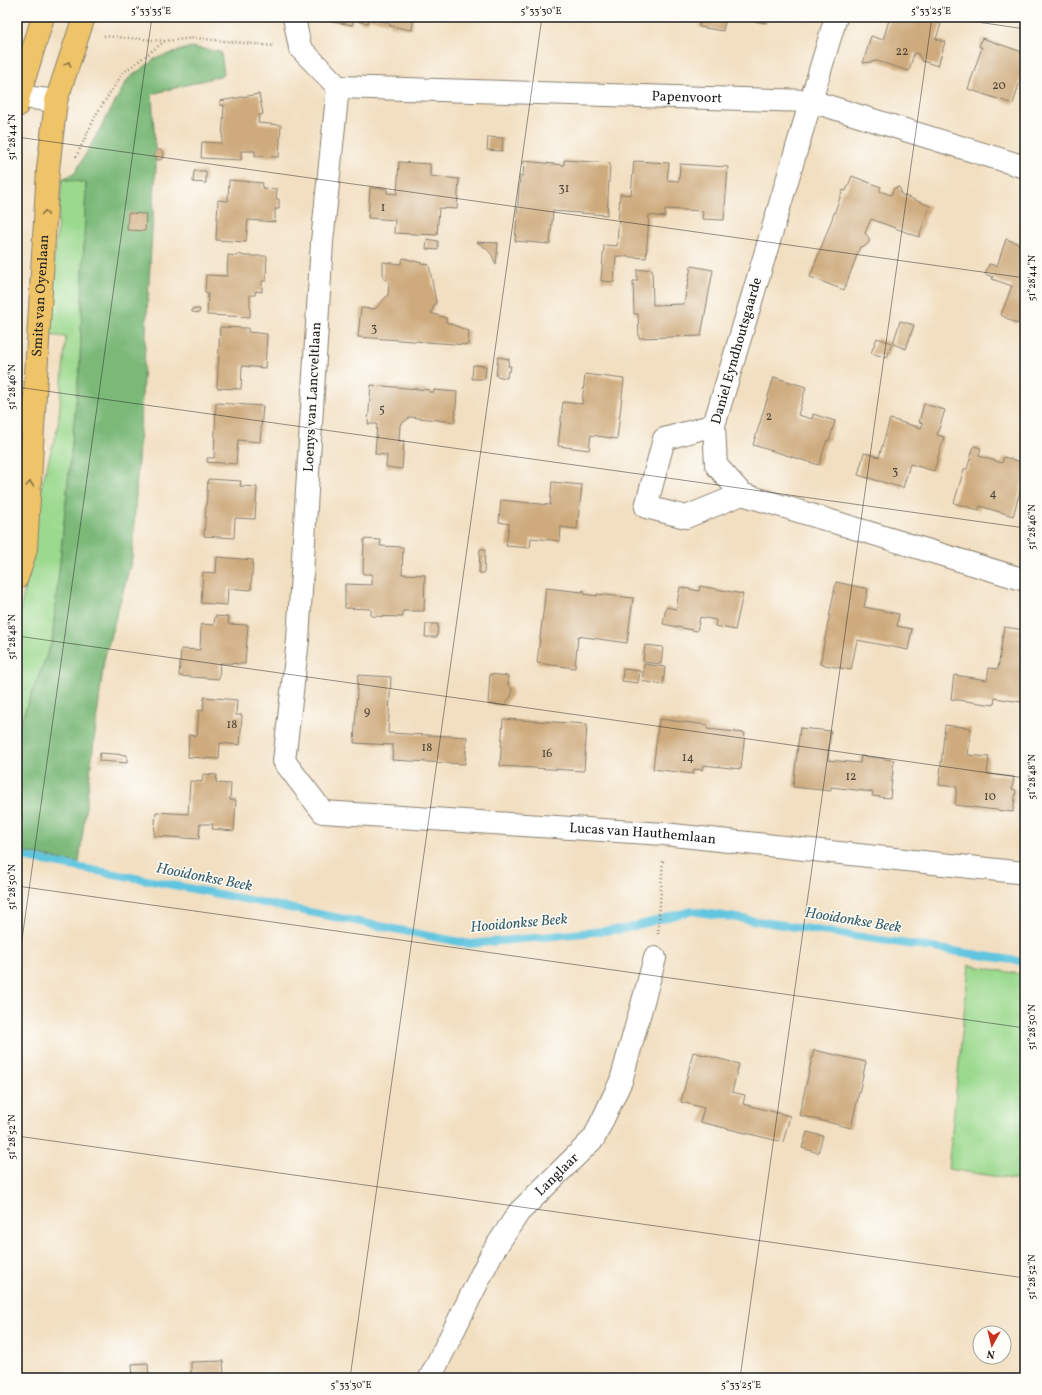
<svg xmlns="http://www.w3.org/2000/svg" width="1042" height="1395" font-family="Vollkorn,serif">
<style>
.green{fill:#9bd98e;stroke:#5c7a55}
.forest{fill:#7cb979;stroke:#4c6a4a}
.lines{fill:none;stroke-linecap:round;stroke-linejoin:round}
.stream{stroke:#61c5df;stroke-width:8}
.building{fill:#ceaa7d}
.minor-casing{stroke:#877e6e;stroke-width:24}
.major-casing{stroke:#877e6e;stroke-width:24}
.path{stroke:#877e6e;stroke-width:2.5;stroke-dasharray:1 3;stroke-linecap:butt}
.minor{stroke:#fff;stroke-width:22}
.major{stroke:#efc469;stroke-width:22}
.oneway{stroke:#867042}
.ticks{fill:none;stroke:#1c1c1c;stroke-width:1;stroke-opacity:0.45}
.labels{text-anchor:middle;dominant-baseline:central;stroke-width:3;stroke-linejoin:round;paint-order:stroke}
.number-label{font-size:12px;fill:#484034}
.street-label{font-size:14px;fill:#1c1c1c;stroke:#fdfcf7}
.water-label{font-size:15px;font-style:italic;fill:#38606a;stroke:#fdfcf7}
.neatline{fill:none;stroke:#1c1c1c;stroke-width:1.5}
.ticks-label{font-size:10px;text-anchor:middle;fill:#1c1c1c}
</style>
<rect width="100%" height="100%" fill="#fdfcf7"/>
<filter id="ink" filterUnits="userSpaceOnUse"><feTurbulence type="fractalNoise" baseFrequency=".025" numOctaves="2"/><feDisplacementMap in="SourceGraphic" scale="8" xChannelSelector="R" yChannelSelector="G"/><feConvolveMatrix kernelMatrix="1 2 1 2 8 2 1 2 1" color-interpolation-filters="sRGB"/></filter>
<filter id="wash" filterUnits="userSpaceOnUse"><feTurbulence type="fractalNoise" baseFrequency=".012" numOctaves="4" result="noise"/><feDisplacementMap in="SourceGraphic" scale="16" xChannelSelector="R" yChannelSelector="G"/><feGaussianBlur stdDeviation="0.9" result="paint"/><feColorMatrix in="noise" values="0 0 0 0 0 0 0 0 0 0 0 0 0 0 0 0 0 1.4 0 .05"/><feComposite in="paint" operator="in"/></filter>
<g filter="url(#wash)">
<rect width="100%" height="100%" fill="#f2dfc1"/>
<path class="green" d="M62,179L86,182L80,362L52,642L17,731V629L28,571L35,509L58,426L66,337L47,335Z
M969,965L1025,975V1181L948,1169Z"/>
<path class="forest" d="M191,47L221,52L224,75L152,94L156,167L132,559L104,660L79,863L17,851V731L52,642L80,362L86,183L62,179L75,173L128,79L156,58Z"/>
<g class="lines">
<path class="stream" d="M17,856L173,885L470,944L624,929L691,911L1025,962"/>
</g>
<g id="blocks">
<path class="building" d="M330,17H414L412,30L390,26V23L369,19L368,23L359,22V19H353L352,25L329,21Z
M498,17H523L522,23L498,19Z
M701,17H726L723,31L699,27Z
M732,17H767L766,23Z
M890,17H917L941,24L936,39L945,42L938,66L922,61L918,54L914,53L909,71L877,61L863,63L871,36L883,40Z
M982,38L1025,53V72L1023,71L1013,104L968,89L982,47H979Z
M259,94L263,114L259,115L258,123L281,125L279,157L255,156V151H241V160L201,158L202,142L222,143L224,105H220V101Z
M488,137L503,138L502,151L487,150Z
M154 155a5 5 0 1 1 10 0a5 5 0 1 1-10 0Z
M564,160L610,163L607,215L553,211L550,244L515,241L520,175L523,176L524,161L564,165Z
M634,161L669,163L667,180L679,181L680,164L728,167L724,220L702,219L703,211L665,209V217L649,215L646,258L616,256L614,282L601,281L604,245L617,246L620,194L631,195Z
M399,162L430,164V176L459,179L457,209L439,208L437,235L394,233L395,220L368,218L370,188L387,189V193L397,194Z
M194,171H206V183L193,182Z
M852,176L881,187L880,191L891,195L894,188L899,187L901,191L900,194L930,206L919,237L871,219L865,233L869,238V242L865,246L860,247L844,290L810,277L843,190L846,191Z
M229,180L263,183L262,188L277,189L276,199H279V209H275V222L248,220L246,242L216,240L218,200L228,201Z
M128,213L146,214L145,231L127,230Z
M427,239L438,241V250L426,249Z
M1006,239L1025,246V253L1023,258L1025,259V309L1017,324L1001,315L1012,286L992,279L993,277L985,274L989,264L997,266Z
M477,242L498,243L496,265L492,255L487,249Z
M239,254L245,256H267L266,281H262V292L256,291L255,295H250V317L207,315L208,293L205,292L206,275L227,276L228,255L238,256Z
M403,258L429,265L436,302L431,313L446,318V322L469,331L468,345L358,337L361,308L375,309L388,295L389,282L383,278V262L401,264Z
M691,266L713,270L701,336L639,338L638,314H634L633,281H637V270L652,269L653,305L684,304Z
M192,309H200L199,313L192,312Z
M900,321L914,325L906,349L893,344Z
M220,327L248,328V332L267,334L265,368L242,366L241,389L217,388Z
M877,338L892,343L887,358L871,353Z
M498,357L509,359L508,366H511L510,371H508L507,378L496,376Z
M473,365L486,366L485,379H472Z
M585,374L624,379L617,439L591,435L589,450L558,446L563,402L582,404Z
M774,377L806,387L798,415L812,419L813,414L835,421L829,441L827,440L819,465L753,445Z
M371,385L430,390L429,392H434V390L457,392L455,422L410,417L400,425L399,441H404L402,469L386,467L387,455L375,454L377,424H368Z
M216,403L263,406L260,442L238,440L236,464L207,462V458H214Z
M924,404L945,410L937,435L944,437L934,471L910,464L903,488L858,475L864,453L879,457L890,419L921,428L923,423L919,422Z
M974,446L981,448L979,456L1002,463L1004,457L1025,463V474L1013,516L980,506L979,510L954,503L964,469H967Z
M208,479L241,481L240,486L257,487L255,519L235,518L234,538L204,536Z
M552,482L582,485L577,529L561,527L560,541L531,538L530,548L506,546L509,524L499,522L501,500L550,505Z
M364,539L381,540L380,546L403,547L402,574L425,575L424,611H403V617L371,616V609L345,608V584L372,585V574H363Z
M480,549H485L484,573H479Z
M217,557L253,560L251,590L228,588L227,605L201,603L203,572L216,573Z
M836,582L868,589L864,607L899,614L897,626L912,629L908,650L857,640L851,670L820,664Z
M700,586L743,594L735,630L715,626L716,620L700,617L697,631L663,624L666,607L676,609L680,587L699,591Z
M546,588L582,592L583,590H584V594L597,596V594L633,598L627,643L578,636L575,668L537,663Z
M215,616L229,617L228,624L248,625L245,664L220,663L219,679L179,676L181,649L200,650L201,624L214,625Z
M426,624H438L437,637H425Z
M1004,627L1025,630V681H1023L1021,702L995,698L994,705L951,699L954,675L987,680L989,668L998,669Z
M645,645L663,647L661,664L643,662Z
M644,664L665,667L663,685L642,681Z
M623,669L640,671L638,683L622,681Z
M490,674L508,676V685L512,689L511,697L506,702V706L488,704Z
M358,675L391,677L388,733L467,737L465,764L392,760L393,745L354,743Z
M204,697L237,700L236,715H242L240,745L220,743L219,759L188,757L189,735L197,736L199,710L203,711Z
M503,719L587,724L584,771L500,766Z
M659,719L708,725L707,729L745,733L741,769L703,765L702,770L694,769L693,774L653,769Z
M945,725L971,728L968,755L989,757L987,774L1014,777L1012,789L1016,790L1013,812L955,805L957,787L939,785Z
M800,728L831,731L828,760L860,763L861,756L894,760L890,798L872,796L873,792L831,787V791L793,787Z
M100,753L127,755V763L99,761Z
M203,774L217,775L216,783L231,784L230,800H236L234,831L212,829L213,824H200L199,839L154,836L156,812L188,814L190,781L202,782Z
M814,1050L866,1062L851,1128L799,1115Z
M693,1052L739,1064L732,1092L745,1095L743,1104L790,1116L783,1142L700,1122L704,1108L681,1102Z
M807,1132L823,1136L818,1153L802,1148Z
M223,1361L224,1376L191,1377V1362Z
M148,1363L149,1378H133L132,1364Z"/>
</g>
</g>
<g filter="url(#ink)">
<use href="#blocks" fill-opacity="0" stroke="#877e6e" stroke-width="1"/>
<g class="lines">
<defs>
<g id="minor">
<path d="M294,17L300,48L338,87"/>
<path d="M836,17L714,425L716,465L742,494L1025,580"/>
<path id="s1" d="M338,87L322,242L298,640L284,761L323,812L664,834L1025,873"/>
<path id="s2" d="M338,87L811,101L1025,167"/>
<path d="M17,96L56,101"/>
<path d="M714,425L664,439L646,507L686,517L742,494"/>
<path id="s3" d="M430,1378L492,1253L519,1212L594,1138L621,1081L655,958"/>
</g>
<g id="major">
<path d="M17,106L19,96L43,17"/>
<path id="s4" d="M17,578L26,549L48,169L56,101L84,17"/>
</g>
</defs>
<use href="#minor" class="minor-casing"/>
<use href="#major" class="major-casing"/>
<path class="path" d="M104,36L165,41L195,38L274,46
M76,157L97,113L123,73L165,41
M17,166L24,167
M658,934L663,859"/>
<use href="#minor" class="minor"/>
<use href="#major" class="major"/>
</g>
<defs><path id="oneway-chevron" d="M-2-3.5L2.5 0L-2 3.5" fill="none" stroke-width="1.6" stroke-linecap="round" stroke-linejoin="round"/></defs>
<g class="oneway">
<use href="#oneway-chevron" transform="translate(68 64) rotate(-72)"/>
<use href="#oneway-chevron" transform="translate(45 213) rotate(-86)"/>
<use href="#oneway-chevron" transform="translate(30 484) rotate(-87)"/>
</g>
</g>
<path class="ticks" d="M943,17L1025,29M17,137L1025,278M17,387L1025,528M17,636L1025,778M17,886L1025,1028M17,975L152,17M17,1136L1025,1278M350,1378L542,17M740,1378L932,17"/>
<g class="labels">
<g class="number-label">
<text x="902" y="52">22</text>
<text x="999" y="86">20</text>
<text x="564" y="189">31</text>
<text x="383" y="208">1</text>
<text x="374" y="329">3</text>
<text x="382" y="410">5</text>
<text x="769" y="417">2</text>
<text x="895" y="472">3</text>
<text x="993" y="494">4</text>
<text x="367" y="712">9</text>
<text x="232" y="725">18</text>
<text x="427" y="748">18</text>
<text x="547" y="754">16</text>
<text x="688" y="758">14</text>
<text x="851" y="777">12</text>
<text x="990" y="797">10</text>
</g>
<g class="street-label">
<text stroke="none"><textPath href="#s2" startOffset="349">Papenvoort</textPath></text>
<text stroke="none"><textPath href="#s4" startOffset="284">Smits van Oyenlaan</textPath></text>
<text transform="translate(737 351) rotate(-74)">Daniel Eyndhoutsgaarde</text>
<text transform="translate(313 397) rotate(-87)">Loenys van Lancveltlaan</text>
<text stroke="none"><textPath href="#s1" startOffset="1061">Lucas van Hauthemlaan</textPath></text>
<text stroke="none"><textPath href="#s3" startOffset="242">Langlaar</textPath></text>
</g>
<g class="water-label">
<text transform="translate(204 878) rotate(11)">Hooidonkse Beek</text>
<text transform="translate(853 921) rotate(9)">Hooidonkse Beek</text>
<text transform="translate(519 924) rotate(-5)">Hooidonkse Beek</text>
</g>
</g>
<rect width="1042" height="1395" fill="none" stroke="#fdfcf7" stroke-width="44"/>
<g transform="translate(992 1345) rotate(188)"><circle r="19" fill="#fdfcf7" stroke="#a3a29f"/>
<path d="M0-3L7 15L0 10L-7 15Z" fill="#c8321e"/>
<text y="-6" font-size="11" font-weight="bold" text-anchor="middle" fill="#1c1c1c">N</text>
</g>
<rect x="22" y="22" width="998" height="1351" class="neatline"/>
<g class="ticks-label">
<text x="151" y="14">5°33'35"E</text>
<text x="541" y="14">5°33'30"E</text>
<text x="931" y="14">5°33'25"E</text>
<text transform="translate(11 137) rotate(-90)" y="4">51°28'44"N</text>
<text transform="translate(1031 278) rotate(-90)" y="4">51°28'44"N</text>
<text transform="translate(11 387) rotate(-90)" y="4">51°28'46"N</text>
<text transform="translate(1031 527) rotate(-90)" y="4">51°28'46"N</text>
<text transform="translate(11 637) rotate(-90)" y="4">51°28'48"N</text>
<text transform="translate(1031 777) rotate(-90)" y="4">51°28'48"N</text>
<text transform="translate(11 887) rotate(-90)" y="4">51°28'50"N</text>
<text transform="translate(1031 1027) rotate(-90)" y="4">51°28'50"N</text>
<text transform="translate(11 1137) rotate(-90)" y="4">51°28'52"N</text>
<text transform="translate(1031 1277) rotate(-90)" y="4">51°28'52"N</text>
<text x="351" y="1388">5°33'30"E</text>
<text x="741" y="1388">5°33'25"E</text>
</g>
</svg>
